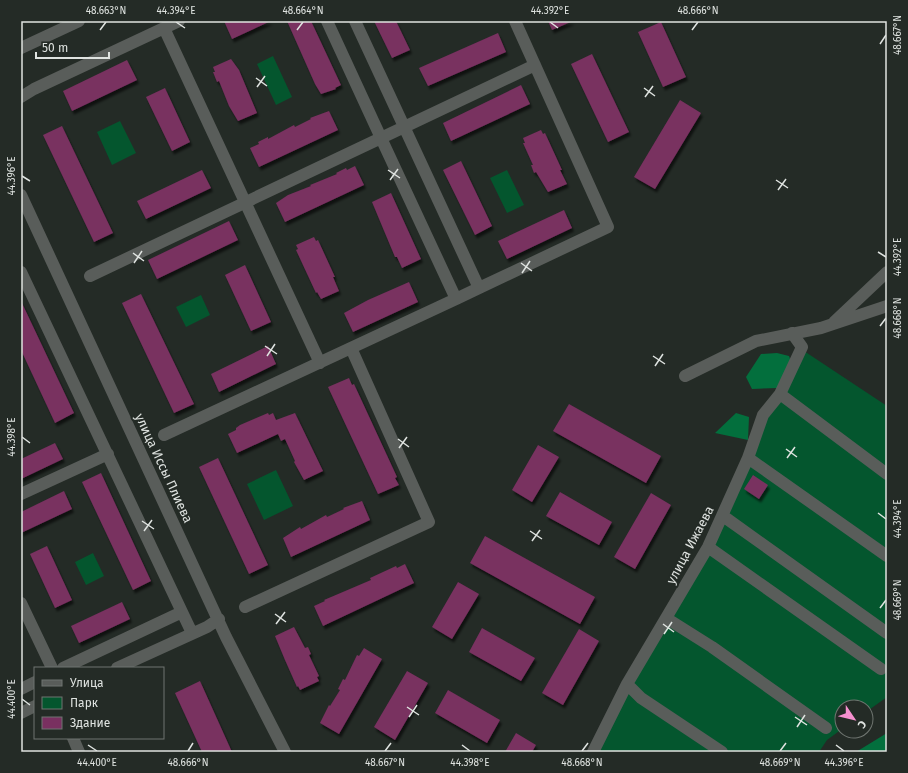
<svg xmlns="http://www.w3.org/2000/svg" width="908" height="773" font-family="'Fira Sans',sans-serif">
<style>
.green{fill:#04562e}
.forest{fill:#036f3d}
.building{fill:#793060;filter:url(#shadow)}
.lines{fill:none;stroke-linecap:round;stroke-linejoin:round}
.minor{stroke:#595d5a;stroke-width:12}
.ticks{fill:none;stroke:#dfe3e0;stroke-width:1.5}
.labels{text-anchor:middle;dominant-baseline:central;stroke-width:4;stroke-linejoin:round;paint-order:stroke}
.street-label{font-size:13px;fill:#dfe3e0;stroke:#242b26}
.neatline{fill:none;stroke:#dfe3e0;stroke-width:1.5}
.ticks-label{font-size:10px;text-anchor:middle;fill:#dfe3e0}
</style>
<defs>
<filter id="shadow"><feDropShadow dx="2" dy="3.5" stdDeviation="1" flood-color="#0009"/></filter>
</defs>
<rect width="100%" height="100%" fill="#242b26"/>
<path class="green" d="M273,56L292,97L276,105L257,64Z
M120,121L136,153L112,165L97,132Z
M507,170L524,205L507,213L490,178Z
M201,295L210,315L186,327L176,307Z
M804,351L887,406V697L866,712V707H842V729L827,740L819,752H595L670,615L768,414Z
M276,470L293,506L264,520L247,484Z
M93,553L104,576L86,585L75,562Z"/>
<path class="forest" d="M777,353L789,356L792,364L778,388L752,389L746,377L761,354Z
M736,413L749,417L748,440L715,433Z
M887,733V752H856Z"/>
<path class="building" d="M224,21H271L232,39Z
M287,21H311L341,85L335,88L336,89L321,94L315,84Z
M374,21H396L410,50L392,58Z
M548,21H573L552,30Z
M661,22L686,77L663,87L638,32Z
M498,33L506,52L428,86L419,68Z
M592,54L629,132L608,142L571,64Z
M231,59L239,70L257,113L238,121L229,106L219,81L217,82L213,72H215L213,67Z
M127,60L137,80L72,111L63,91Z
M521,85L530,104L451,141L443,123Z
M165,88L190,142L172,151L146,97Z
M680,100L701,113L655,189L634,177Z
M329,111L338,130L259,167L250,148L259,144L258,142L268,137V139L294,125L295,127L311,119L310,118Z
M62,126L113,233L94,242L43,135Z
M541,130L543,134L545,133L562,170H560L567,184L548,192L536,172L534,173L531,165H533L523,143H525L523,138Z
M461,161L492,226L475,235L443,170Z
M355,166L364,185L285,222L276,203L288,195L311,186L310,185L315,183L337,174L336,173L346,168L347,170Z
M202,170L211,188L146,219L137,201Z
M391,193L421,259L402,268L397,257H395L372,202Z
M564,210L572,228L507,259L498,241Z
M229,221L238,240L157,279L148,260Z
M314,237L316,241L318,240L335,277H333L339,291L321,299L317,292L316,293L296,250L298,249L296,245Z
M245,265L271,322L251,331L225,275Z
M409,282L418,302L353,332L344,313L368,300Z
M141,294L194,404L174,413L122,303Z
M21,301L74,413L55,423L21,350Z
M268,346L276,364L219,392L211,374Z
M349,378L352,385L354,384L397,477L395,478L399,485L378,494L328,387Z
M569,404L661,456L646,483L553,431Z
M268,413L269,415L273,413L276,420L295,413L323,471L304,480L294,462L295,461L285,439L281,441L278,434L237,453L228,434L236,430V428L240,425Z
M55,443L63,459L21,479V459Z
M538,445L559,457L532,502L512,490Z
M218,458L268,565L249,574L199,467Z
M101,473L151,581L133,590L82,482Z
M753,475L768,485L759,499L744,489Z
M64,491L72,509L21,533V512Z
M560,492L612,522L599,545L546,516Z
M651,493L671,505L635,569L614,557Z
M362,501L370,520L291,557L283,538L300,527L301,529L326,515L327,517L344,509L343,508Z
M485,536L595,597L580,624L470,563Z
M47,546L72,600L55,608L30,554Z
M405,564L414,583L323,626L314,606L325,601L324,600L371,580L370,578L396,566L397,568Z
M458,582L479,594L452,639L432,627Z
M122,602L130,619L79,643L71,626Z
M294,627L305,648L308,647L311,654L309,655L319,676L317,677L319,681L300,690L298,686L297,687L285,660L275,636Z
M482,628L535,658L521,681L469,652Z
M579,629L599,641L563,705L542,693Z
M364,648L382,659L339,734L320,723L329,705L330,706L340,690L338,689L343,679L345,680L357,655L359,656Z
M407,671L428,683L395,740L374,727Z
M200,681L232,752H202L175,693Z
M448,690L500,720L487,743L435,713Z
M516,733L536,745L532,752H505Z"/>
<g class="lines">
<path class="minor" d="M355,21L479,288L456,299L381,138L535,65
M164,28L320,363
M21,48L79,21
M21,97L34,89L179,21
M21,195L226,637L285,752
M21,272L182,612
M90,276L381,138L327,21
M479,288L608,227L515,21
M834,322L887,272
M685,376L756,341L821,328L887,306
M780,394L887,474
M164,435L456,299
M748,458L887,556
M21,494L108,454
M723,516L887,633
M708,547L881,669
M21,603L52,668
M245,607L429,522L351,348
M666,618L712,647L826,728
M63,668L182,612L192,633
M117,668L207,627L219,619
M627,684L641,698L722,752
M21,689L35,682
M21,713L35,706
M73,738L79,752
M593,752L627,684L708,547L748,458L763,415L780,394L802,347L792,333"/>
</g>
<path class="ticks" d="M176,22L185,28M550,22L558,28M100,30L106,22M297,30L303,22M692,30L698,22M880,44L886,35M256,78L267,86M257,87L265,76M644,88L655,96M645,97L653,86M388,170L400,178M22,176L30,181M390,180L398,169M776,180L788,188M778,190L786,179M878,252L886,257M133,253L144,261M134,263L142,251M521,263L532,271M522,273L530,261M880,326L886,318M265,346L277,354M267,356L275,344M653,356L665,364M655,366L663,354M22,437L30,443M398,439L409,447M399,448L407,437M786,449L797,457M787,458L795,447M878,513L886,519M142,521L154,529M144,531L152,520M530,531L542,539M532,541L540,530M880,608L886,600M275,614L286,622M276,624L285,612M663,624L674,632M664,634L672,622M22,699L30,705M407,707L419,715M409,717L417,705M795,717L807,725M797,727L805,715M88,745L97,751M462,745L470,751M836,745L844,751M188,751L193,743M385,751L391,743M582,751L588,743M780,751L786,743"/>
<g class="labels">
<g class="street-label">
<text transform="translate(164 468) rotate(65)">улица Иссы Плиева</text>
<text transform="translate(690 545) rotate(-62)">улица Ижаева</text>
</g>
</g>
<rect width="908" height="773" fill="none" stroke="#242b26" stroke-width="44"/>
<rect x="34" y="667" width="130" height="72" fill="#242b26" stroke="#6f7570"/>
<rect x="42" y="680" width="20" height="6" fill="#595d5a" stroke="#6f7570"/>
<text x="70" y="687" font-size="12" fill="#dfe3e0">Улица</text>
<rect x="42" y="697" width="20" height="12" fill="#04562e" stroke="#6f7570"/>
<text x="70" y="707" font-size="12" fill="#dfe3e0">Парк</text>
<rect x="42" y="717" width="20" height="12" fill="#793060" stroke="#6f7570"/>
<text x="70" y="727" font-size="12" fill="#dfe3e0">Здание</text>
<g transform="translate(854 719) rotate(125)"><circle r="19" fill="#242b26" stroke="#6f7570"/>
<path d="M0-3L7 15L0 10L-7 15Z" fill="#f690cf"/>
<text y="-6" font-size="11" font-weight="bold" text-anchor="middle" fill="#dfe3e0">С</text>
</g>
<path d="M36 52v6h73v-6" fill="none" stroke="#dfe3e0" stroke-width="2"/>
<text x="42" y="52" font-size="12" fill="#dfe3e0" stroke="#242b26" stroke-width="3" paint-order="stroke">50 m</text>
<rect x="22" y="22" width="864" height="729" class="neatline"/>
<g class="ticks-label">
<text x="106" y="14">48.663°N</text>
<text x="176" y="14">44.394°E</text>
<text x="303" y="14">48.664°N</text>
<text x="550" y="14">44.392°E</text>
<text x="698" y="14">48.666°N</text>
<text transform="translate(897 35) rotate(-90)" y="4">48.667°N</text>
<text transform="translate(11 176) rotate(-90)" y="4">44.396°E</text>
<text transform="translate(897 257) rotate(-90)" y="4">44.392°E</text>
<text transform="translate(897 318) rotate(-90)" y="4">48.668°N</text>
<text transform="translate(11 437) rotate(-90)" y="4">44.398°E</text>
<text transform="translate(897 519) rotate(-90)" y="4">44.394°E</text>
<text transform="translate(897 600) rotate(-90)" y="4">48.669°N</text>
<text transform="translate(11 699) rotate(-90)" y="4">44.400°E</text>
<text x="97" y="766">44.400°E</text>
<text x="188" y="766">48.666°N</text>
<text x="385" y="766">48.667°N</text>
<text x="470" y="766">44.398°E</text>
<text x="582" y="766">48.668°N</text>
<text x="780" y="766">48.669°N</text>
<text x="844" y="766">44.396°E</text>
</g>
</svg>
